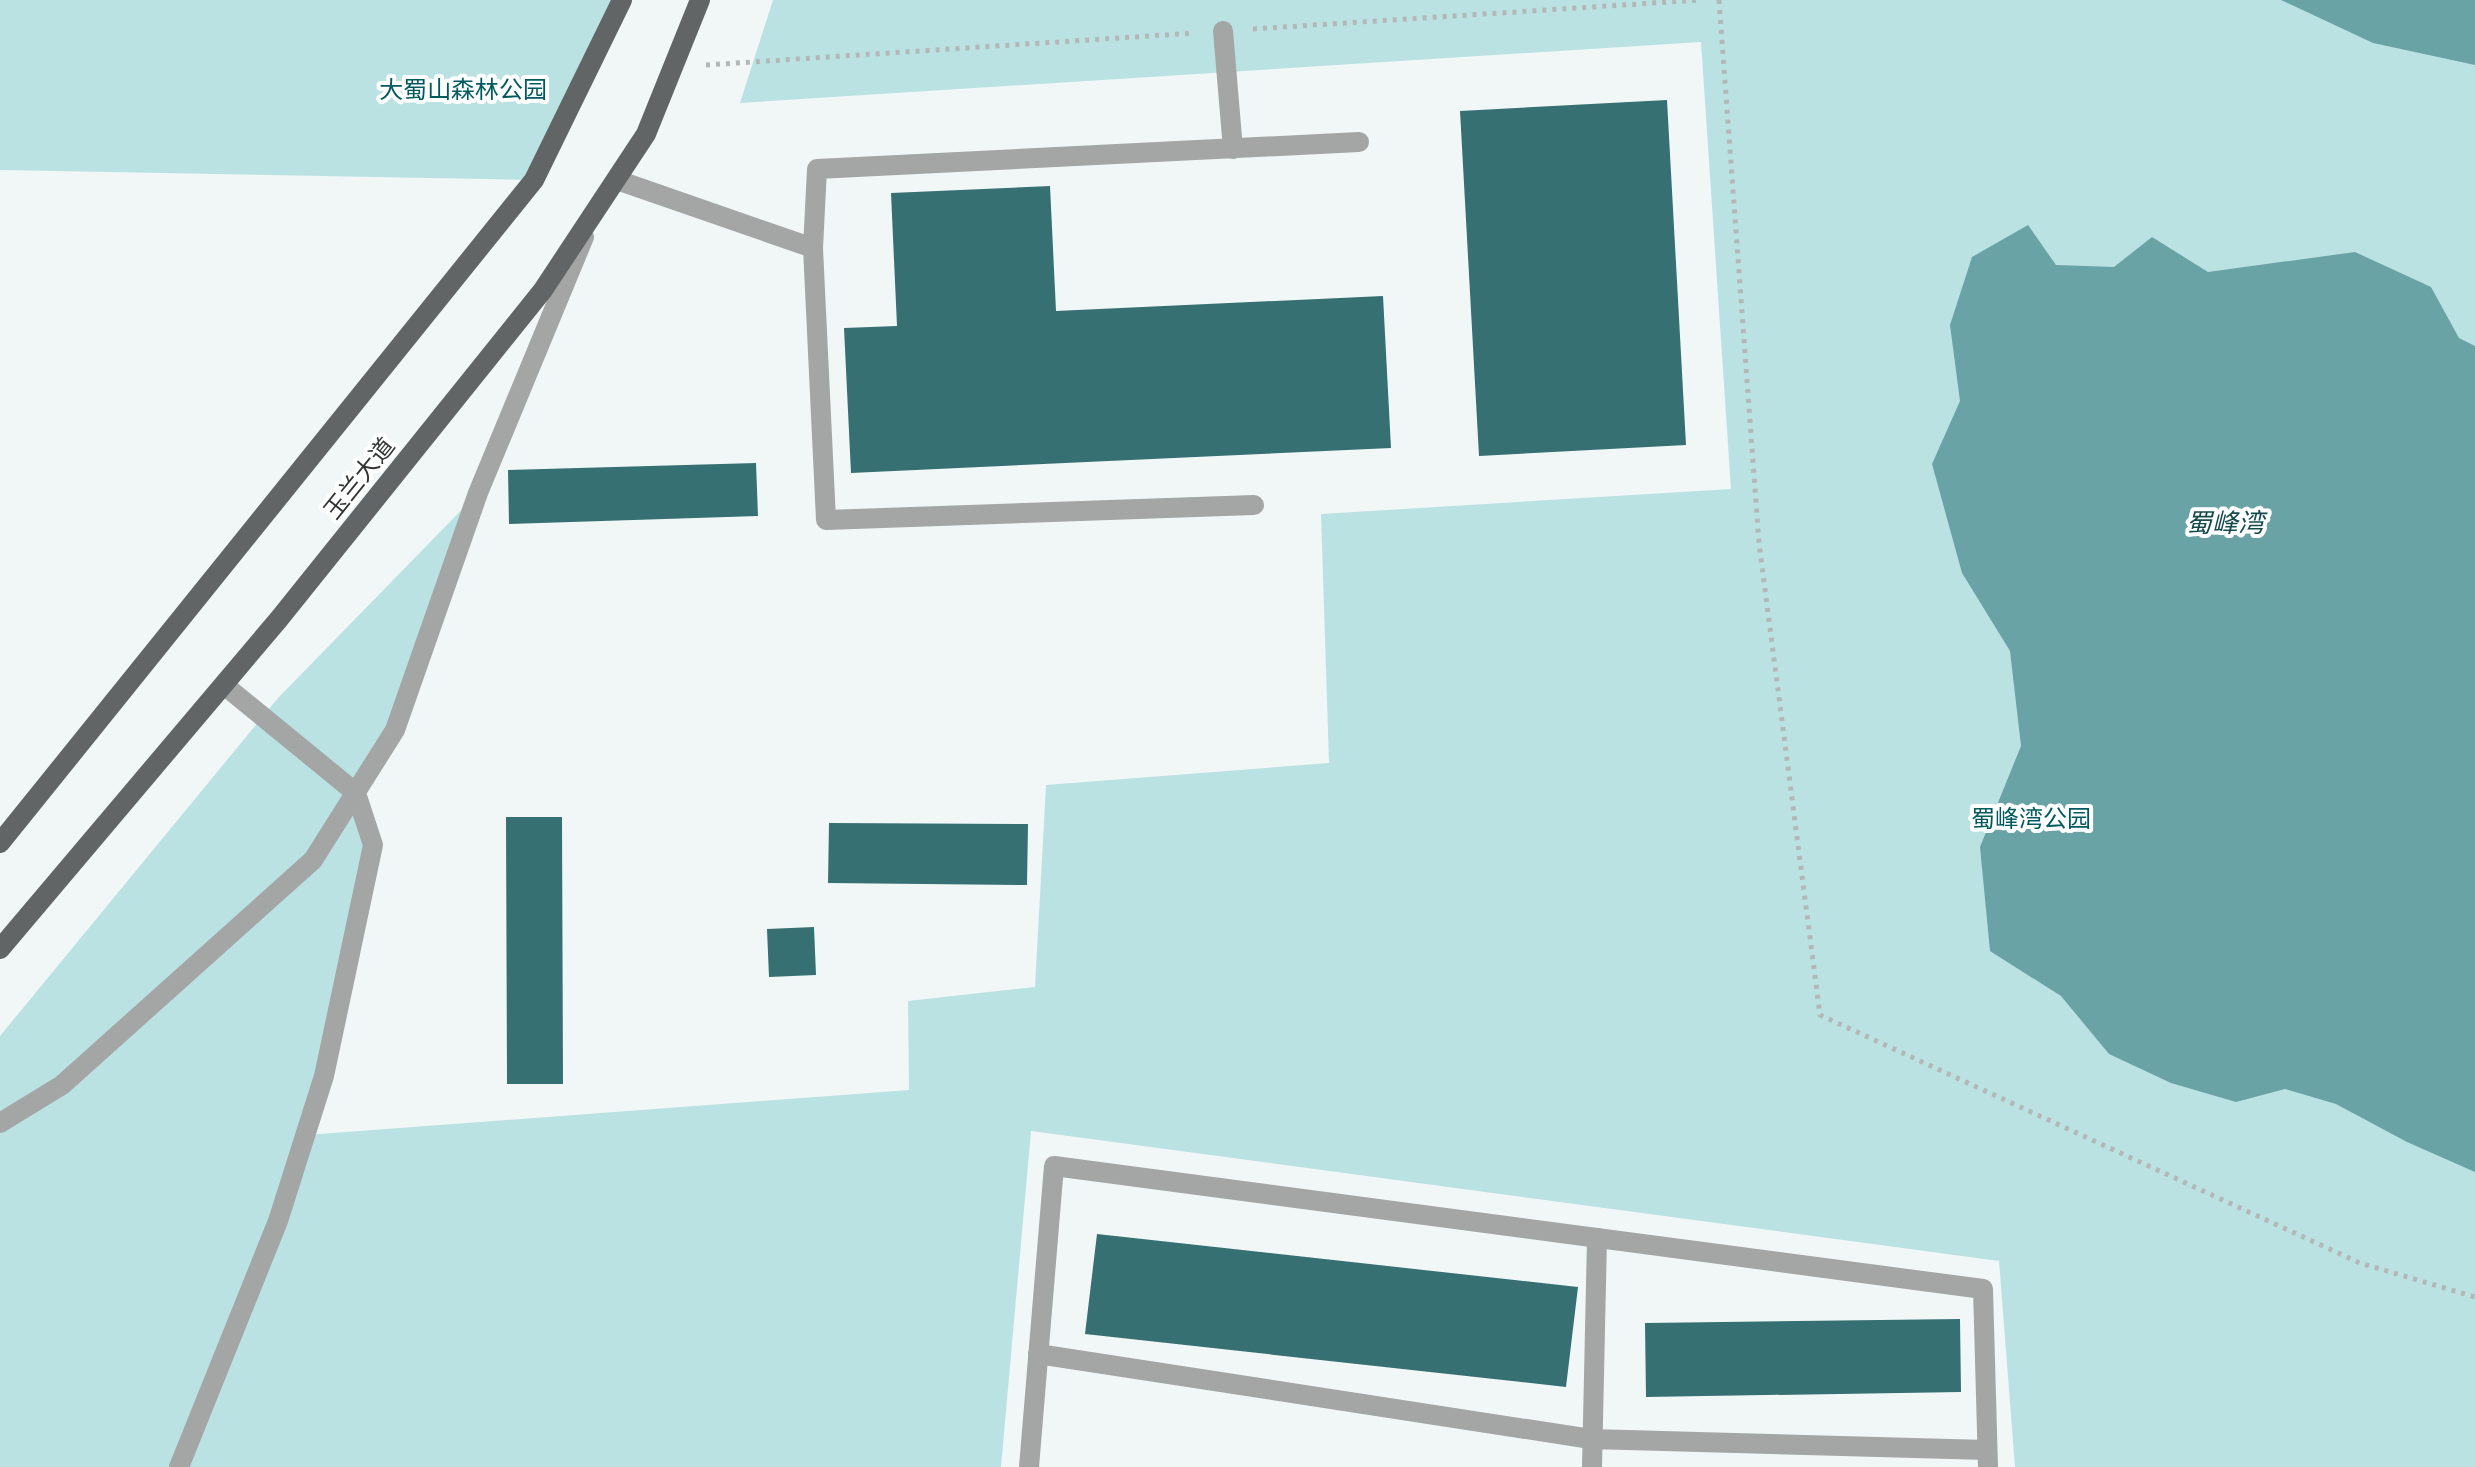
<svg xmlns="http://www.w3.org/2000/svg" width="2475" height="1467" font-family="'PT Sans','Noto Sans SC',sans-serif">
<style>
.green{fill:#bbe2e3}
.water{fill:#69a3a5}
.building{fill:#367072}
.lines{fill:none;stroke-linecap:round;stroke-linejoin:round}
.path{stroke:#b3b7b7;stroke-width:5;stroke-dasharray:4 6;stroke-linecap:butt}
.lane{stroke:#a4a6a6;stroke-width:20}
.street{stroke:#a4a6a6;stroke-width:20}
.primary{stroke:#616565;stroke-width:20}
.labels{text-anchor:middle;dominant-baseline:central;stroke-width:8;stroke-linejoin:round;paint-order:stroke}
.park-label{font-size:24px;fill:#005a5e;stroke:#fff}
.street-label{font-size:24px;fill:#333535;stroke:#fff}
.water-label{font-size:26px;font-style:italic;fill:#164b4d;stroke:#fff}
</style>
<rect width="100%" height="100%" fill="#f1f7f7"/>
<path class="green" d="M0,0H622L534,180L0,170Z
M773,0H2475V1467H2015L1999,1261L1031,1131L1001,1467H0V1036L278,698L478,493L395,730L356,792L373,845L306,1135L909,1090L908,1001L1035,987L1046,785L1329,763L1321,514L1731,489L1701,42L740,103Z"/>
<path class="water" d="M2281,0H2475V65L2373,43Z
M2028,225L2056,265L2114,267L2152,237L2208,272L2355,252L2431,287L2459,338L2475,346V1172L2407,1142L2336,1104L2285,1089L2236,1102L2171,1083L2109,1054L2061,996L1990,951L1980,847L2021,746L2010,651L1962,573L1932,464L1960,401L1950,325L1972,257Z"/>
<path class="building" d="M1667,100L1686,445L1479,456L1460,111Z
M1050,186L1056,311L1383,296L1391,448L851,473L844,328L897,326L891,193Z
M756,463L758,516L509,524L508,470Z
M506,817H562L563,1084H507Z
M829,823L1028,824L1027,885L828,883Z
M814,927L816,975L769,977L767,929Z
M1097,1234L1578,1287L1566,1387L1085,1334Z
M1960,1319L1961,1392L1646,1397L1645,1323Z"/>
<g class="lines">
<path class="path" d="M1719,0L1759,543L1820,1015L2360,1263L2475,1297
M1253,29L1700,0
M706,65L1195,33"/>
<path class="lane" d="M1223,31L1233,149
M617,180L813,248L826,520L1254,505
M813,248L817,169L1359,142
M1038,1354L1591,1439L1987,1450
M1592,1467L1597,1238"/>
<path class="street" d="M0,1123L62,1085L313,860L395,730L478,493L584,237
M179,1467L278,1221L324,1076L373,845L356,793L224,685
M1029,1467L1054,1166L1983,1289L1988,1467"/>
<path class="primary" d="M0,843L534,180L622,0
M0,949L279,619L543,290L646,134L700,0"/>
</g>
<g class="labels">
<g class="park-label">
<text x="463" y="89">大蜀山森林公园</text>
<text x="2031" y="818">蜀峰湾公园</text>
</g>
<g class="street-label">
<text transform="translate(359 478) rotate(-51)">玉兰大道</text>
</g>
<g class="water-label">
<text x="2225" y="522">蜀峰湾</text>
</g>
</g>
</svg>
